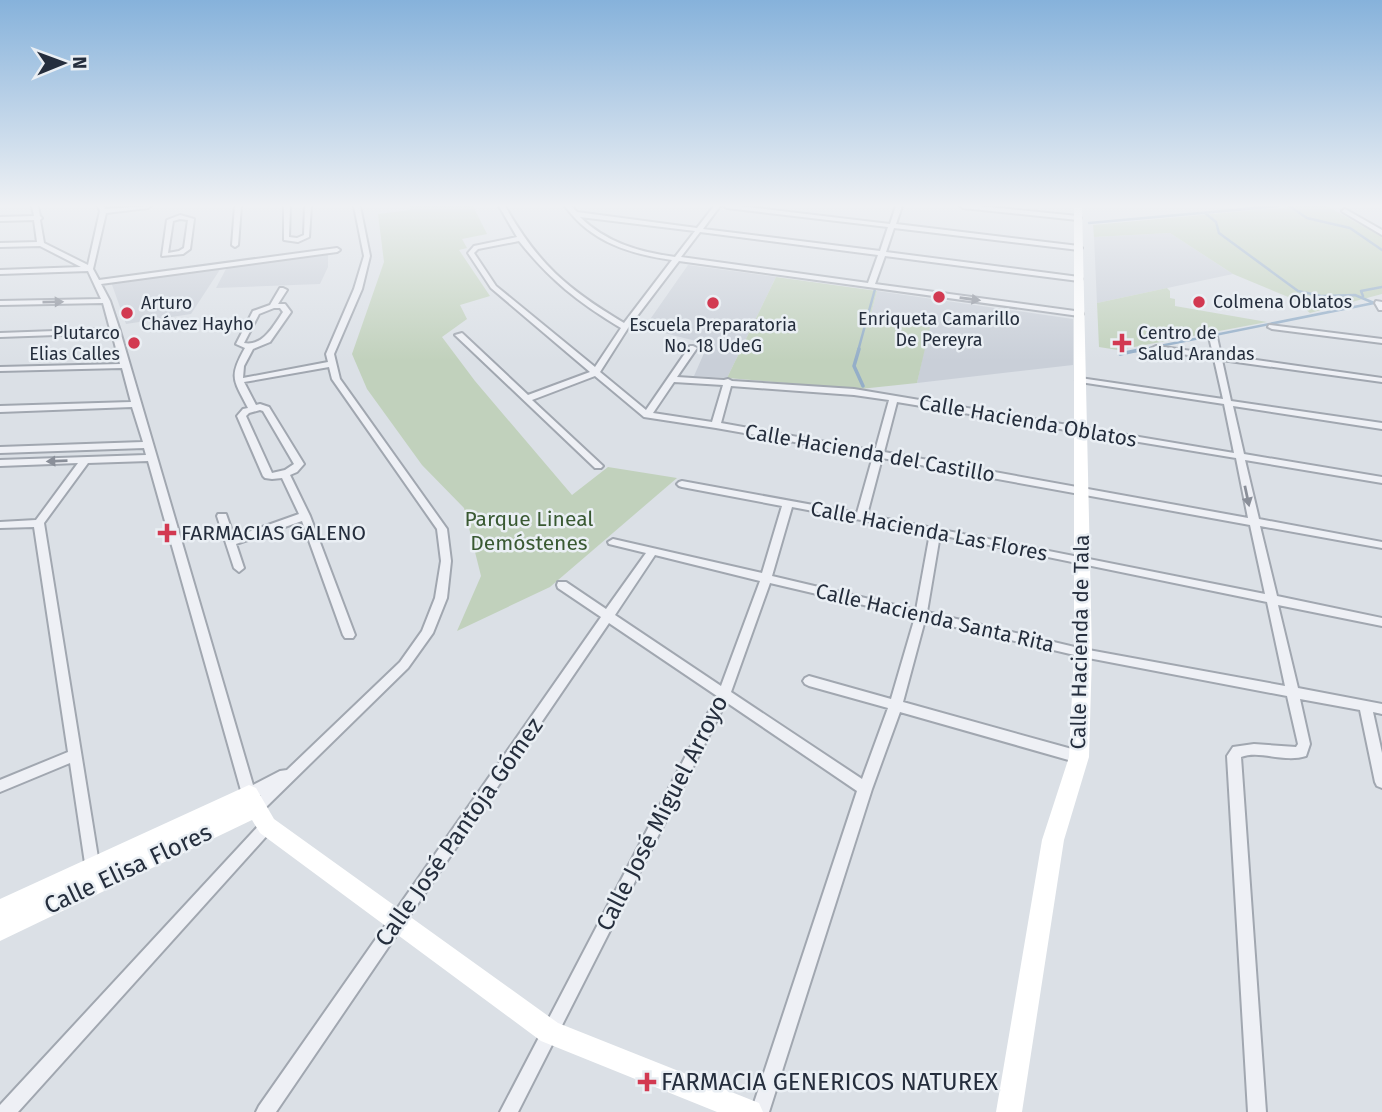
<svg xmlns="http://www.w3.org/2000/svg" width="1382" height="1112" font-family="'Fira Sans',sans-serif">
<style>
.built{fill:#c9cfd8}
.green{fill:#c1d1bc}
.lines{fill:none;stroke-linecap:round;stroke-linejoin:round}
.stream-far1{stroke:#94aec8;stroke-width:2.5}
.stream{stroke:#94aec8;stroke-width:3.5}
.street-casing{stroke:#a1a7b0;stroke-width:4}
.street{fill:#eef0f5;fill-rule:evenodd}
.secondary{fill:#fff;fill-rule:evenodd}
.oneway{fill:#8a8f99}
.poi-dot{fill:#d23951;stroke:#eaeff4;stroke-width:2.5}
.labels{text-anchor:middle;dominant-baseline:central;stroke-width:5;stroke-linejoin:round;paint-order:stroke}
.far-poi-label{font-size:18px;fill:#252e3d;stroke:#eaeff4;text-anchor:start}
.street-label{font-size:21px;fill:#252e3d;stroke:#eaeff4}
.park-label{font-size:21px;fill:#395932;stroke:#eaeff4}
.poi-label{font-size:21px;fill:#252e3d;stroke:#eaeff4;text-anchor:start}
.near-street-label{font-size:24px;fill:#252e3d;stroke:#eaeff4}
.near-poi-label{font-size:24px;fill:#252e3d;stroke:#eaeff4;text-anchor:start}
</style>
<rect width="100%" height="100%" fill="#dbe0e6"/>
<path class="built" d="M1170,233L1233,274L1097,303L1094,237Z
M328,254V267L320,284L216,288L227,267Z
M688,265L776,277L727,378L694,376L708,344L644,328Z
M221,268L191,314L126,324L111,282Z
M877,291L1073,319V365L917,383L929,327L870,318Z"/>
<path class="green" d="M410,206H473L487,234L462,239L467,248L459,250L490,296L460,305L467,319L442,337L475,381L572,495L608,467L677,478L550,587L457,631L481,576L464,508L422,465L367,389L352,354L384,262L378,214L410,210Z
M1300,206H1327L1382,237V294L1310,313L1293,299L1233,274L1170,233L1094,237L1093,225Z
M776,277L877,291L870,318L930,327L917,383L860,389L727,378Z
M1167,288L1170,291V298L1175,299V306L1267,322L1118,350L1099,347L1097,303Z"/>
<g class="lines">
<path class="stream-far1" d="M1289,206L1307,218L1350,228L1382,250
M1089,223L1279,206
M1363,296L1361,291L1382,287
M858,351L875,289
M1135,351L1374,303L1355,295L1321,296L1298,291L1219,233L1216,222L1205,213"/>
<path class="stream" d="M859,349L854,366L863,386
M1120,354L1144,349"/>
<defs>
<path id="street" d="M32,206H38L40,216L42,218L40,220L44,243L88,265L100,211L98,206H104L105,209L151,206L148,208L106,213L93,269L99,280L337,248L340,250L337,252L101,284L110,301L120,331L253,785L280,771L287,770L400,662L422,631L435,598L441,561L437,529L332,379L329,367L244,382L256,405L260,404L269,407L304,464L297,472L290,475L310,516L355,635L353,638H345L343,635L302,521L236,544L244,568L239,572L234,568L217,516L218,514H226L234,537L299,514L282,478L272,479L265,478L263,476L237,416L243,409L248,408C234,380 228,378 245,348L236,344L253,311L270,305L280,288H283L287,290L278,304H285L291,312L270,342L253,349L244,366L243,378L328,362L326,354L354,289L364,256L354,206H360L370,256L362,289L334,354L340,379L447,529L451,561L447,598L433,633L408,668L261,812L256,814L251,812L249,808L261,795L249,800L244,798L242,794L148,461L88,463L44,523L100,870L98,875L93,877L88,875L86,870L70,763L0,792V780L68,752L34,527L0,528V522L36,520L78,463L0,466V460L146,455L144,448L0,453V447L143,442L132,407L0,412V406L131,402L122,368L0,371V367L120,364L112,333L0,337V333L110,329L103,303L0,305V301L101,299L88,271L0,274V270L81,267L40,246L0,247V243L37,242L34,220L0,221V217L34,216ZM274,308H280L283,312C274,325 263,347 244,343L259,314ZM260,410L263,411L294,464L285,470L272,473L246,416L249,413Z
M235,206H241L238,245L235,247L232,245Z
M284,206H290L289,237L297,238L304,235L305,206H311L309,237L298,242L284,240Z
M499,206H505C538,264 567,289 624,323L672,260C630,254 591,242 565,206H571L577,212L697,228L714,206H720L703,229L880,251L888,227L727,208L724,206H740L890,224L896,206H902L896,224L1079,246L1082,248L1079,250L894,228L886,252L1079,277L1082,279L1079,281L885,256L875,284L1082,312L1083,314L1079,316L679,261L628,328L600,372L646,410L690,346H693L697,348L677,377L724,380L728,379L732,381L854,389L1234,453L1224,404L1080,382L1076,380L1080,378L1223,399L1214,359L1156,350L1152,348L1156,346L1213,354L1209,337L1213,335L1217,337L1221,355L1382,378V382L1222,360L1231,401L1382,423V429L1233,406L1244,454L1382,477V483L1245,460L1259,519L1382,542V548L1260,526L1277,596L1382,618V626L1278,605L1298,688L1382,704V714L1373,712L1382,753V788L1377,786L1375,782L1360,710L1300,699L1310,744L1306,756C1284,763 1260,750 1241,757L1266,1112H1248L1227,756L1233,747L1254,744L1296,747L1298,744L1287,696L1083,657L925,620L903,702L1079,751L1084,753L1086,757L1084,761L1079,763L900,712L872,789L769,1112H751L857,791L726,702L518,1112H500L717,696L609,623L276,1112H256L259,1106L601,617L558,588L557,585L558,582H566L606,609L646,553L609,544L608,542L613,539L762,573L782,506L682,487L679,486L677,484L679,482L682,481L857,513L873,456L716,428L644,417L595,376L532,400L603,466L601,468H595L455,335L462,333L528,395L590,372L491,288L468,253L474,246L517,237ZM580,217L695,231L675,257C639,252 607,243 580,217ZM700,232L878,255L868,283L681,257ZM519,241C550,280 578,302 621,328L595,367L496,286L474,253L478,249ZM674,382L723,385L712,422L653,413ZM731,386L854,395L889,400L875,451L721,423ZM897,402L1236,458L1248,518L884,452ZM882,458L1250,525L1265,594L867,515ZM792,507L930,533L916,610L772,576ZM940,535L1267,602L1285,686L1083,649L927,612ZM655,555L760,581L721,686L615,615ZM770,583L915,617L891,699L809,676L805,678L803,681L805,684L809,686L888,708L862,779L731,692Z
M960,206H978L1078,216L1081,218L1078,220L963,208Z
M1345,209L1382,230V235L1343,212L1342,211Z
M180,215L194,219L190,249L183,254L162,256L167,220ZM180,219L188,220L184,248L179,251L168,253L173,221Z
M1376,301L1382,302V310H1379L1375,303Z
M1269,325L1382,339V343L1272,329L1268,327Z
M267,820L272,822L274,826L272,830L18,1112H0V1105L262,822Z"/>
</defs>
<use href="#street" class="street-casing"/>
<use href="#street" class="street"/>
<path class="secondary" d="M1074,206H1082L1092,653L1089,757L1064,840L1022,1112H996L1042,840L1069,757L1074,653Z
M249,785L256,788L274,819L558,1023L759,1103L763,1112H717L541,1041L260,833L252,820L0,941V899Z"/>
</g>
<defs><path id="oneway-solid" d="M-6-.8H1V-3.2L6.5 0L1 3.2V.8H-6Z" transform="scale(1.75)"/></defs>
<g class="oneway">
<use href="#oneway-solid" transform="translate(970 299) rotate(8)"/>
<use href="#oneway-solid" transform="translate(53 302) rotate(-1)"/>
<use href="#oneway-solid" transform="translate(57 461) rotate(178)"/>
<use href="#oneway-solid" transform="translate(1247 496) rotate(78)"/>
</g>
<linearGradient id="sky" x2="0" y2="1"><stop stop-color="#86b2db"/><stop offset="0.57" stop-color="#eff1f4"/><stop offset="1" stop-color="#eff1f4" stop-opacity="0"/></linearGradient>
<rect width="1382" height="361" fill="url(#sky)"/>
<g class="poi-dot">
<circle cx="939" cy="297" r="7"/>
<circle cx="1199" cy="302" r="7"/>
<circle cx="713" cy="303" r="7"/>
<circle cx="127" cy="313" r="7"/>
<circle cx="134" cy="343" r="7"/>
<path d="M1118.5 332.5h7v7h7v7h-7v7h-7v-7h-7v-7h7z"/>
<path d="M163.5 522.5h7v7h7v7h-7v7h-7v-7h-7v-7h7z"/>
<path d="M643.5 1071.5h7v7h7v7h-7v7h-7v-7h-7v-7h7z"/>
</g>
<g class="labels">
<g class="far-poi-label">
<text x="1213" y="302">Colmena Oblatos</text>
<text x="141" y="303">Arturo<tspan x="141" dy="21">Chávez Hayho</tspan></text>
<text x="939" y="319" text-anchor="middle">Enriqueta Camarillo<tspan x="939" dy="21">De Pereyra</tspan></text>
<text x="713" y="325" text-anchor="middle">Escuela Preparatoria<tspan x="713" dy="21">No. 18 UdeG</tspan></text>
<text x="120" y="333" text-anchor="end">Plutarco<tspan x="120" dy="21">Elias Calles</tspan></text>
<text x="1138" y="333">Centro de<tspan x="1138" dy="21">Salud Arandas</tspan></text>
</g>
<g class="street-label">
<text transform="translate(1028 421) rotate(10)">Calle Hacienda Oblatos</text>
<text transform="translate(870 453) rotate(10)">Calle Hacienda del Castillo</text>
<text transform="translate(929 531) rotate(11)">Calle Hacienda Las Flores</text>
<text transform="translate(935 618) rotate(13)">Calle Hacienda Santa Rita</text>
<text transform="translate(1080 642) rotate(-89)">Calle Hacienda de Tala</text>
</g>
<g class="park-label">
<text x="529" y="519">Parque Lineal<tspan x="529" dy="24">Demóstenes</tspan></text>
</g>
<g class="poi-label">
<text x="181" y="533">FARMACIAS GALENO</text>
</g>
<g class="near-street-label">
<text transform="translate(662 813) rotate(-63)">Calle José Miguel Arroyo</text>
<text transform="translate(459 832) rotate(-55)">Calle José Pantoja Gómez</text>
<text transform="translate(128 869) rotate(-25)">Calle Elisa Flores</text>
</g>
<g class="near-poi-label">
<text x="661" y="1082">FARMACIA GENERICOS NATUREX</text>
</g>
</g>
<g transform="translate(63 63) rotate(89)" stroke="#eaeff4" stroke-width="5" paint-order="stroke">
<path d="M0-5L12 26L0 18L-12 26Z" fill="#252e3d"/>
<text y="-10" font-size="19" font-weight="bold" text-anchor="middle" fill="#252e3d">N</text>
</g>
</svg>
